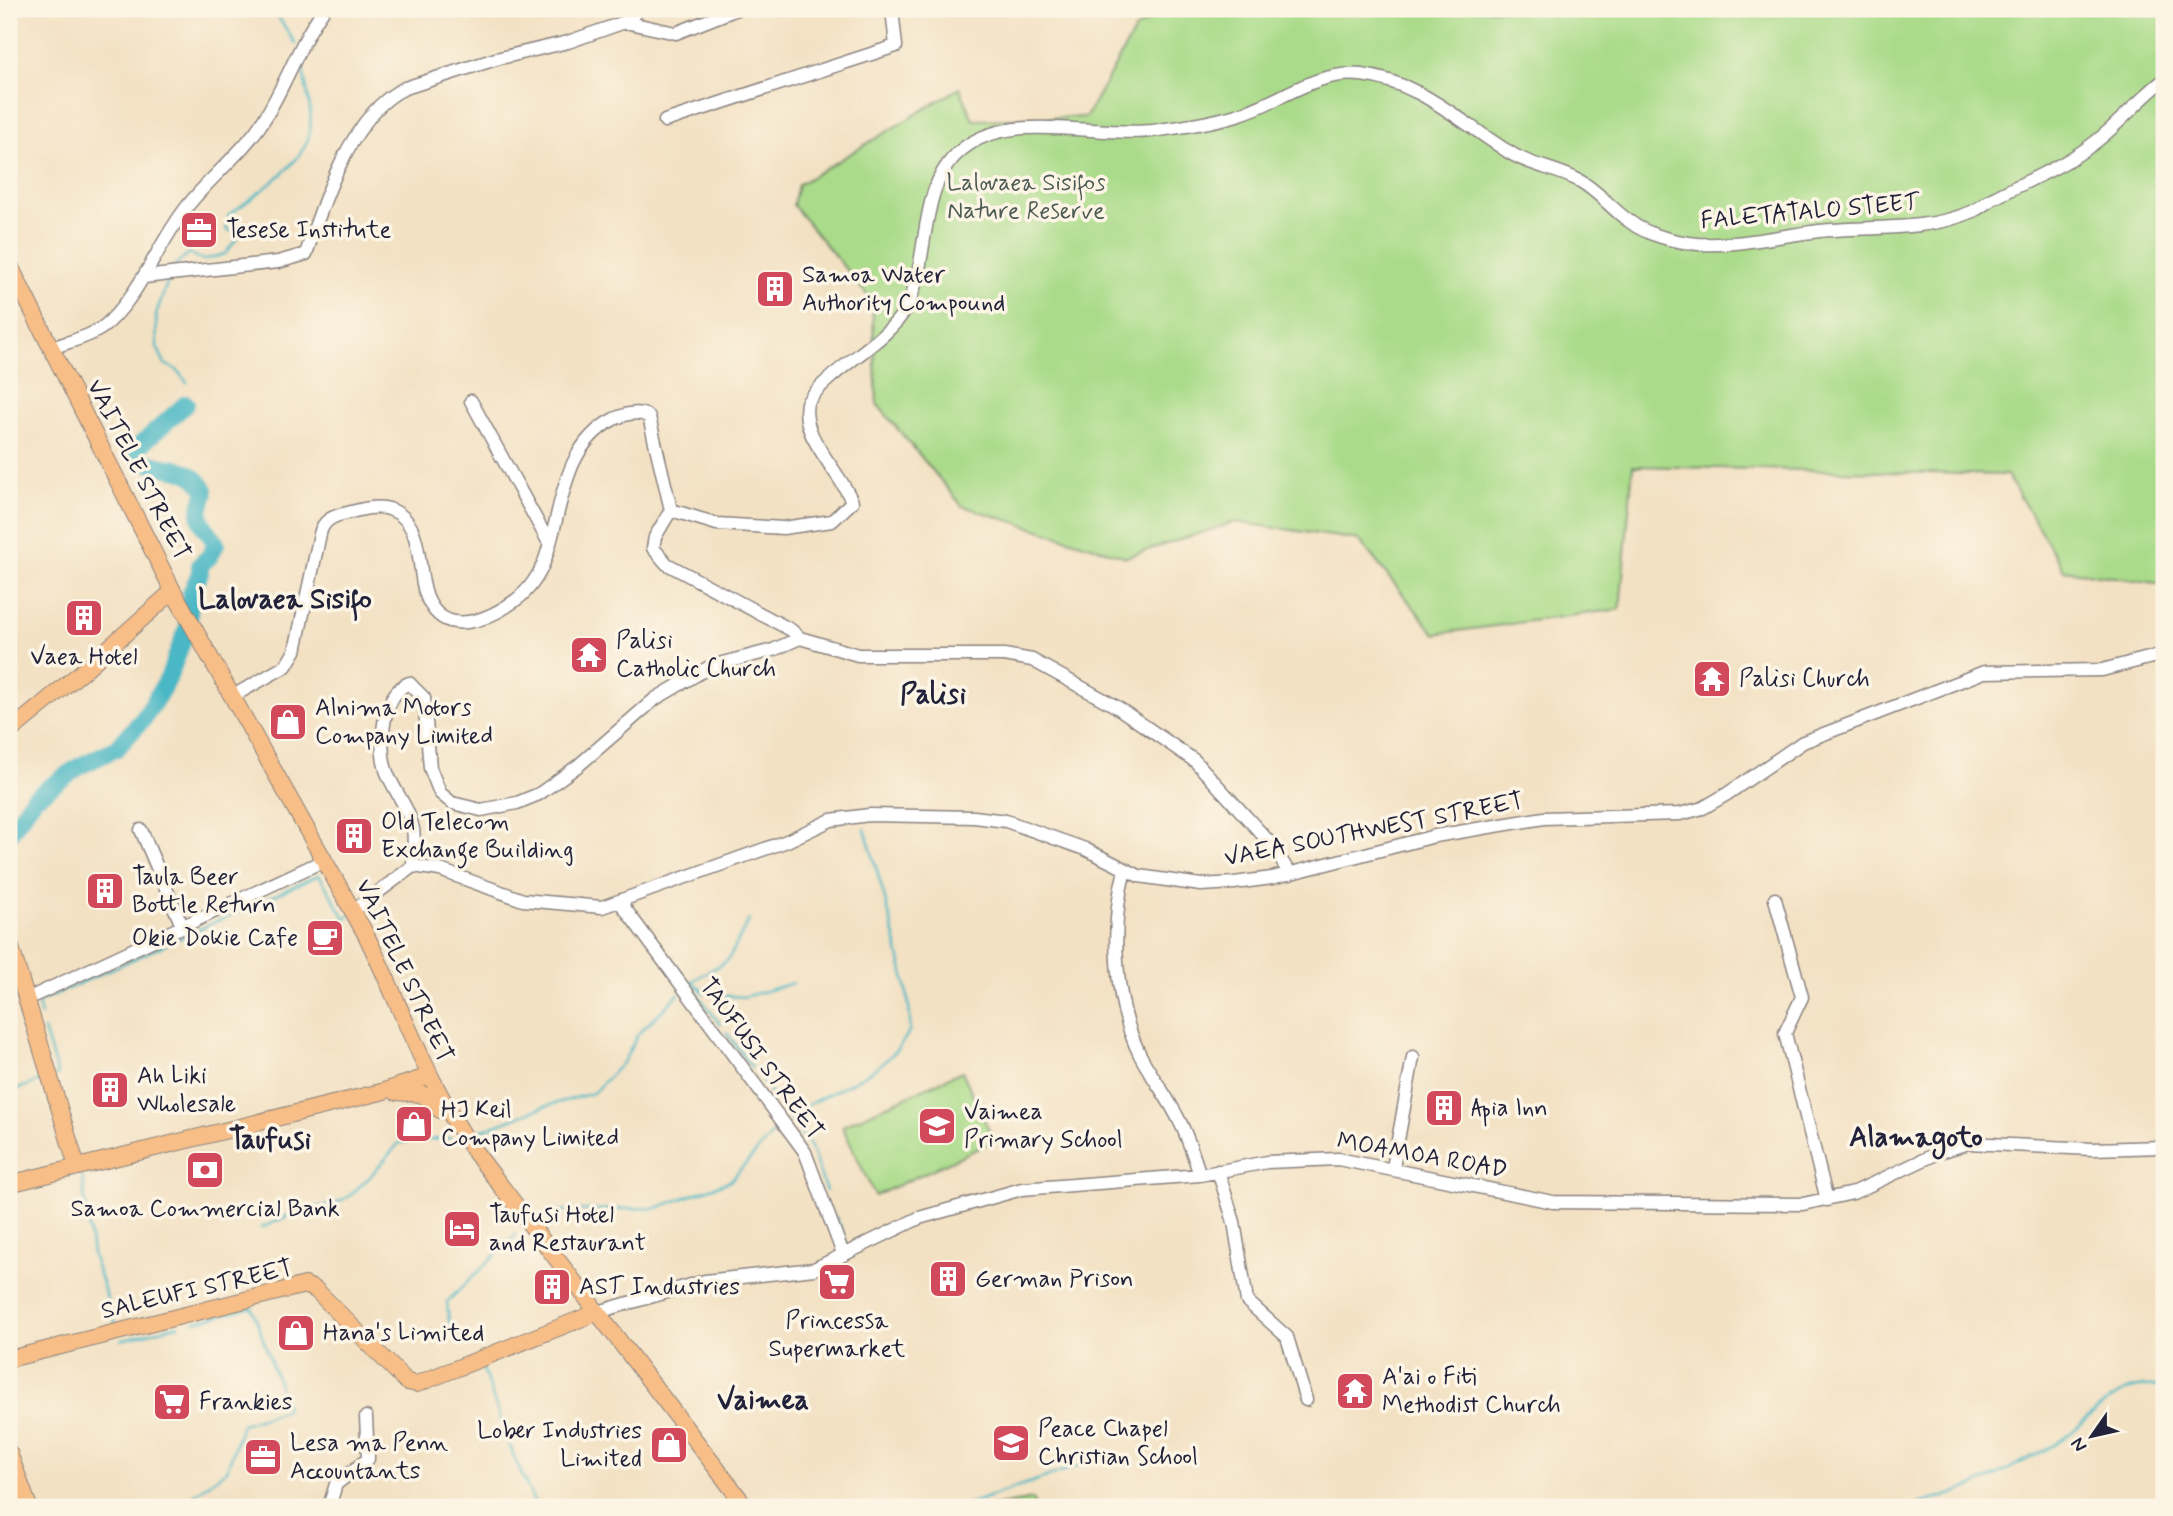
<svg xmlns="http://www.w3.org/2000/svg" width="2173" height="1516" font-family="Mynerve,sans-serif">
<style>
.park{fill:#aadb8a;stroke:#667e62;stroke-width:2}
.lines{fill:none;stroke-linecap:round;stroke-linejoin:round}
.stream{stroke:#4ab7c5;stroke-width:2.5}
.river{stroke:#4ab7c5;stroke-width:18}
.minor-casing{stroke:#8a827f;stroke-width:15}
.major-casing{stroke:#8a827f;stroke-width:18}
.minor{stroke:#fff;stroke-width:12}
.major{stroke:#f7be87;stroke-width:16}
.labels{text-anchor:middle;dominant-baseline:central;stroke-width:7;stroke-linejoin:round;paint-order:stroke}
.park-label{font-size:24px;fill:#4b5a53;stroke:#fcf5e5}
.street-label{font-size:24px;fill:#22223b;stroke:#fcf5e5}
.poi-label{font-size:24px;fill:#22223b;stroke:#fcf5e5;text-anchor:start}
.quarter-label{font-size:28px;font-weight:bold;fill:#22223b;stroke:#fcf5e5}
</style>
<rect width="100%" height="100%" fill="#fcf5e5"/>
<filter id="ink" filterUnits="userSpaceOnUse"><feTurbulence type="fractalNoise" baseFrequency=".0143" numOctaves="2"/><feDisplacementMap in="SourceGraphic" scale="14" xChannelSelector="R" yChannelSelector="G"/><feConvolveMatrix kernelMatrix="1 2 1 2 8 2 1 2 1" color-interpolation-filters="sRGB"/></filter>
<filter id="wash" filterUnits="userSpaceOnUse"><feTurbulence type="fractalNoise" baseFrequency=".00686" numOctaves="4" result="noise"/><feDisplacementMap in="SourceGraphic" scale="28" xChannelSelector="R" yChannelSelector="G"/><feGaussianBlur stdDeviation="1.57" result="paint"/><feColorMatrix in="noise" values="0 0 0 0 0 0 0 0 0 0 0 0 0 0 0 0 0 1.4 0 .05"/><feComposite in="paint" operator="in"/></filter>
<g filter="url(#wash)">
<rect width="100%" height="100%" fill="#f3e1c3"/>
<path class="park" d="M1164,9H2164V584L2064,570L2007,475L1633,466L1620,609L1435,634L1359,540L1235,522L1126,557L962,506L877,404L872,301L793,205L798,185L960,88L973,120L1086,117L1135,30Z
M962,1071L994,1141L875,1196L842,1126Z
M1033,1499L1035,1507H989Z"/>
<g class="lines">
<path class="stream" d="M273,9L296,44
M172,268L189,253L203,260L225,254L238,237L233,231L226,230L229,215C252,197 303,165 309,135C314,111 305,84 301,60
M169,278L156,314L157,347L165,364L177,370L187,383
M634,911L654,937
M660,945L720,1024
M692,981L705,993L711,991
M689,983L728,960L749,920
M721,995L744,997L793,983
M41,1016L38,1003L41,1001L319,875L345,918L350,915
M44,1030L58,1075L55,1076
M726,1032L752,1068
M758,1075L774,1098
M9,1092L46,1079
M780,1106L810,1145L826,1191
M789,1117C823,1092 869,1082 897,1049C901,1045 907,1036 909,1031C917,1005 875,863 865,829
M480,1131L543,1107L593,1093L624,1061L638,1034L679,994
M82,1176L92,1254L116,1325
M545,1214L558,1211L656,1208L730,1181L777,1129
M836,1217L846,1242
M261,1228L303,1209L332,1205L348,1197L369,1178L399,1143L450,1138
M121,1340L179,1325
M469,1345L449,1322L447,1302L516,1235
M482,1367L513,1454L536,1507
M178,1507L227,1470L242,1424L283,1411L286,1405L252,1307L194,1322
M719,1507L726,1503
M960,1507L1109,1455
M1900,1507C1955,1500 2006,1471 2054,1445C2089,1425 2113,1377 2164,1387"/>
<path class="river" d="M9,834L34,798L80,766L117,748L144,718L168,679L188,626L191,593L200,573V565L210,556L216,544C211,533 200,526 200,513C200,506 205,498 205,490C186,459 164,475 139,458L137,448L186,404"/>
</g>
</g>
<g filter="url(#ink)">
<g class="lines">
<defs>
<path id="minor" d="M625,22L639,9
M665,121L896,46L892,9
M144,277L278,262L306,254C323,202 352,112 405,88L496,59L568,42L625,22L676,33L737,9
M52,348C70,341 95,336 109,322C143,289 158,244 186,208C210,177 242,154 263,121C286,85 299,43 324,9
M471,401L548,541
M800,638L791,630L667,564L653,548L655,537L671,510L717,524L783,528L832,521L852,502C840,470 800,438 807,403C830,368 887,343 906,308C933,257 914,181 968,145C1016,112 1096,137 1152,131C1181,127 1211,123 1240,114C1282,101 1316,70 1361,75C1418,81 1458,120 1504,149C1527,165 1554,168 1578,180C1598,190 1611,209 1629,221C1646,235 1676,242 1698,244C1739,246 1778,236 1819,231C1868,226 1926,232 1971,212C1979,209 1985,203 1992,199C2028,180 2066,166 2098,140C2122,121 2140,98 2164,80
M233,696L286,666L295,651L320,534C323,520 333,516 347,513C359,510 376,505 389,509C428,522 414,574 429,602C448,639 491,618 516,600C528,591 539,576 544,562C563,512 560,447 614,419C625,414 639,410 649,417L671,510
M141,830L183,928
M413,866C413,854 415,840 413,829C409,807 393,790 386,770C378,745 382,694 409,683L424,698L430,768L440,793L452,803L481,810L517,803L539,794L579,765L655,699L711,666L773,650L800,638L858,655H1004L1032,660L1117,707L1195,761L1271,844L1290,874
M1125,870C1110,925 1114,1003 1140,1055C1152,1078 1168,1097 1179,1120C1188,1137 1194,1157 1200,1175
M1775,899L1802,997L1785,1033L1827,1200
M620,902L805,1152L843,1254
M353,911L413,866L440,870L523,900L602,907L787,841L831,820L869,815L974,817L1006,821L1085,849L1139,876L1201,885L1234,883L1272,878L1435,836L1544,818L1680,814L1703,808L1727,794L1803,742L1984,672L2102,670L2164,654
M27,999L325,860
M1393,1168L1413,1057
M1218,1171L1234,1222L1247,1301L1287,1337L1306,1400
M598,1312L705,1281L814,1269L919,1218L1022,1189L1200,1175L1267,1162L1338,1159L1553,1202L1803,1204L1853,1193L1940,1152L1968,1143L2092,1149L2164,1147
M329,1507L336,1484L368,1459L366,1417"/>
<path id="major" d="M9,264L173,591L365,933C402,1007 427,1085 475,1152L746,1507
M9,732L83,671L173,591
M9,941L77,1167
M396,1092L422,1094L440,1110
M9,1184L381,1092L429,1076
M9,1359L305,1285L316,1290L407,1382L417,1384L598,1312
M9,1453L29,1507"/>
</defs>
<use href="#minor" class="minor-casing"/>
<use href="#major" class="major-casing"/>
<use href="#minor" class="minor"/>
<use href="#major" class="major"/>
</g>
</g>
<defs>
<symbol id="office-square" viewBox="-11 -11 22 22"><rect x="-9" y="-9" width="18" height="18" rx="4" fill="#d1495b" stroke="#fcf5e5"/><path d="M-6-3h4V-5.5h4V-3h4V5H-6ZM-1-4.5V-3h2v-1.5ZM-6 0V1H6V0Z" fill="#fff"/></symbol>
<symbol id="building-square" viewBox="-11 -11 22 22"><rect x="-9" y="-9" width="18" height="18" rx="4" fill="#d1495b" stroke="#fcf5e5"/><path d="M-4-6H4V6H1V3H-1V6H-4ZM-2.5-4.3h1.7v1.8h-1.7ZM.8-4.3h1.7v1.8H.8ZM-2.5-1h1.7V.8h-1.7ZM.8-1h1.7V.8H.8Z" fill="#fff"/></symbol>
<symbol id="temple-square" viewBox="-11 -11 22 22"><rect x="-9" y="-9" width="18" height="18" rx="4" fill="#d1495b" stroke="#fcf5e5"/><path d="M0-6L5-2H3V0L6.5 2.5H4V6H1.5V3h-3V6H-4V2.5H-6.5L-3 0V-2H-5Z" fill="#fff"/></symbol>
<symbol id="shop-square" viewBox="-11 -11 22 22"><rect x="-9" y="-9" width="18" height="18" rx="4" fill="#d1495b" stroke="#fcf5e5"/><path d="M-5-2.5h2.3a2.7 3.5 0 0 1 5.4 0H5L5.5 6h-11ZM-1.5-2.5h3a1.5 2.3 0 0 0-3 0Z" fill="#fff"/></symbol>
<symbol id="cafe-square" viewBox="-11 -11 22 22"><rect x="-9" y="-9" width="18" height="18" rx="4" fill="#d1495b" stroke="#fcf5e5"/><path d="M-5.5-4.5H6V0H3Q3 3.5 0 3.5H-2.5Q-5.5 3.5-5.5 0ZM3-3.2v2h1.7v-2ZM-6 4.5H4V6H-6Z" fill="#fff"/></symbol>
<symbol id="school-square" viewBox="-11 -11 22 22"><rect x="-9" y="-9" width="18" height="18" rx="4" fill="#d1495b" stroke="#fcf5e5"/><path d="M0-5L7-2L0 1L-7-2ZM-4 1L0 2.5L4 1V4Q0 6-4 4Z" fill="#fff"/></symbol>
<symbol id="bank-square" viewBox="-11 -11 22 22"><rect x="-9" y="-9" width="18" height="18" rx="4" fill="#d1495b" stroke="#fcf5e5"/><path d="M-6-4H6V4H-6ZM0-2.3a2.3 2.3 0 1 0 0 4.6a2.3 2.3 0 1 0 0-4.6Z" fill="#fff"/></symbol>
<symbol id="hotel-square" viewBox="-11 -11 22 22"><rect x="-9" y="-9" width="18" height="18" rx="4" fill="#d1495b" stroke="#fcf5e5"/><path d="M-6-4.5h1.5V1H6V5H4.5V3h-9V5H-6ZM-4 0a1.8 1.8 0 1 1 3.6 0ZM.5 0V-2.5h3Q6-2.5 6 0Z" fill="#fff"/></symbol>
<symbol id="supermarket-square" viewBox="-11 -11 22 22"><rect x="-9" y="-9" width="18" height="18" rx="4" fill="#d1495b" stroke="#fcf5e5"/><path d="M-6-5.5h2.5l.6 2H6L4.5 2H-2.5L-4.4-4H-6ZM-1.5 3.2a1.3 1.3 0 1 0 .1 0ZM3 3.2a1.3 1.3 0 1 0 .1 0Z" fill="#fff"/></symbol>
</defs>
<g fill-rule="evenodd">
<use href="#office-square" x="177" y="208" width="44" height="44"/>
<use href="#building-square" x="753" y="267" width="44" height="44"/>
<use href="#building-square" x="62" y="596" width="44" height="44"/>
<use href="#temple-square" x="567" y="633" width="44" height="44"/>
<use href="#temple-square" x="1690" y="657" width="44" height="44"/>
<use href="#shop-square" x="266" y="700" width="44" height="44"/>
<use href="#building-square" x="332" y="814" width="44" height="44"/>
<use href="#building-square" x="83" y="869" width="44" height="44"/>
<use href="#cafe-square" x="303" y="916" width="44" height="44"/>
<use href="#building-square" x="88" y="1068" width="44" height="44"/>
<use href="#building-square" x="1422" y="1086" width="44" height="44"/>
<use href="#shop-square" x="392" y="1102" width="44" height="44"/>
<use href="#school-square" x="915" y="1104" width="44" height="44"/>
<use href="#bank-square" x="183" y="1148" width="44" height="44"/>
<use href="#hotel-square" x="440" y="1207" width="44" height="44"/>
<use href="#building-square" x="926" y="1257" width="44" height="44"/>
<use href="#supermarket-square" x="815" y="1260" width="44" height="44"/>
<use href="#building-square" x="530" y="1265" width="44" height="44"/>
<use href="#shop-square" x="274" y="1311" width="44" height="44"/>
<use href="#temple-square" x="1333" y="1369" width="44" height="44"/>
<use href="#supermarket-square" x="150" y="1380" width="44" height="44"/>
<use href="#school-square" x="989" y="1421" width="44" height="44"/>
<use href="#shop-square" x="647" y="1423" width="44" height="44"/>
<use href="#office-square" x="241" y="1435" width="44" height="44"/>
</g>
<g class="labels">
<g class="park-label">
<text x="1026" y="183">Lalovaea Sisifos<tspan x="1026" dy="28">Nature Reserve</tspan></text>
</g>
<g class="street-label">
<text transform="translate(1810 212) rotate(-5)">FALETATALO STEET</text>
<text transform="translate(138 470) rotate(63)">VAITELE STREET</text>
<text transform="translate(1374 830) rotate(-11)">VAEA SOUTHWEST STREET</text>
<text transform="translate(404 971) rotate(65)">VAITELE STREET</text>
<text transform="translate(761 1059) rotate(54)">TAUFUSI STREET</text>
<text transform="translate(1422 1156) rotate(10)">MOAMOA ROAD</text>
<text transform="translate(197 1290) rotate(-13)">SALEUFI STREET</text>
</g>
<g class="poi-label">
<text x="226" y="230">Tesese Institute</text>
<text x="802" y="275">Samoa Water<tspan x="802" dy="28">Authority Compound</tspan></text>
<text x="616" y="641">Palisi<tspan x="616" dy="28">Catholic Church</tspan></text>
<text x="84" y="657" text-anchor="middle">Vaea Hotel</text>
<text x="1739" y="679">Palisi Church</text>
<text x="315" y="708">Alnima Motors<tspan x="315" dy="28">Company Limited</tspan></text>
<text x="381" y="822">Old Telecom<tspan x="381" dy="28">Exchange Building</tspan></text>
<text x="132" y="877">Taula Beer<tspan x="132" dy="28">Bottle Return</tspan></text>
<text x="298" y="938" text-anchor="end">Okie Dokie Cafe</text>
<text x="137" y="1076">Ah Liki<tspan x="137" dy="28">Wholesale</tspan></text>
<text x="1471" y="1108">Apia Inn</text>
<text x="441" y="1110">HJ Keil<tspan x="441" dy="28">Company Limited</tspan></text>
<text x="964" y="1112">Vaimea<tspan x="964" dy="28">Primary School</tspan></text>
<text x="205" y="1209" text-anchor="middle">Samoa Commercial Bank</text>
<text x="489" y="1215">Taufusi Hotel<tspan x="489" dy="28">and Restaurant</tspan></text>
<text x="975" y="1279">German Prison</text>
<text x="579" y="1287">AST Industries</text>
<text x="837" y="1321" text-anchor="middle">Princessa<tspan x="837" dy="28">Supermarket</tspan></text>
<text x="323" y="1333">Hana's Limited</text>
<text x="1382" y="1377">A'ai o Fiti<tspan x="1382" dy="28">Methodist Church</tspan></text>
<text x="199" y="1402">Frankies</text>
<text x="1038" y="1429">Peace Chapel<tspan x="1038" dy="28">Christian School</tspan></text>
<text x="642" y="1431" text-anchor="end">Lober Industries<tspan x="642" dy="28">Limited</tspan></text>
<text x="290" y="1443">Lesa ma Penn<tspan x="290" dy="28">Accountants</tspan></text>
</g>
<g class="quarter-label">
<text x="285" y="600">Lalovaea Sisifo</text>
<text x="933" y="695">Palisi</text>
<text x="1916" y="1138">Alamagoto</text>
<text x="270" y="1140">Taufusi</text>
<text x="763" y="1401">Vaimea</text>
</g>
</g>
<rect width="2173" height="1516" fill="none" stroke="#fcf5e5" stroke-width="35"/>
<g transform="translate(2092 1436) rotate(236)" stroke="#fcf5e5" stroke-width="5" paint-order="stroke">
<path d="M0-5L12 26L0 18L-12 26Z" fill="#22223b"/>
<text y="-10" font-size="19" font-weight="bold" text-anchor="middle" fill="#22223b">N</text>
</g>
</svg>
